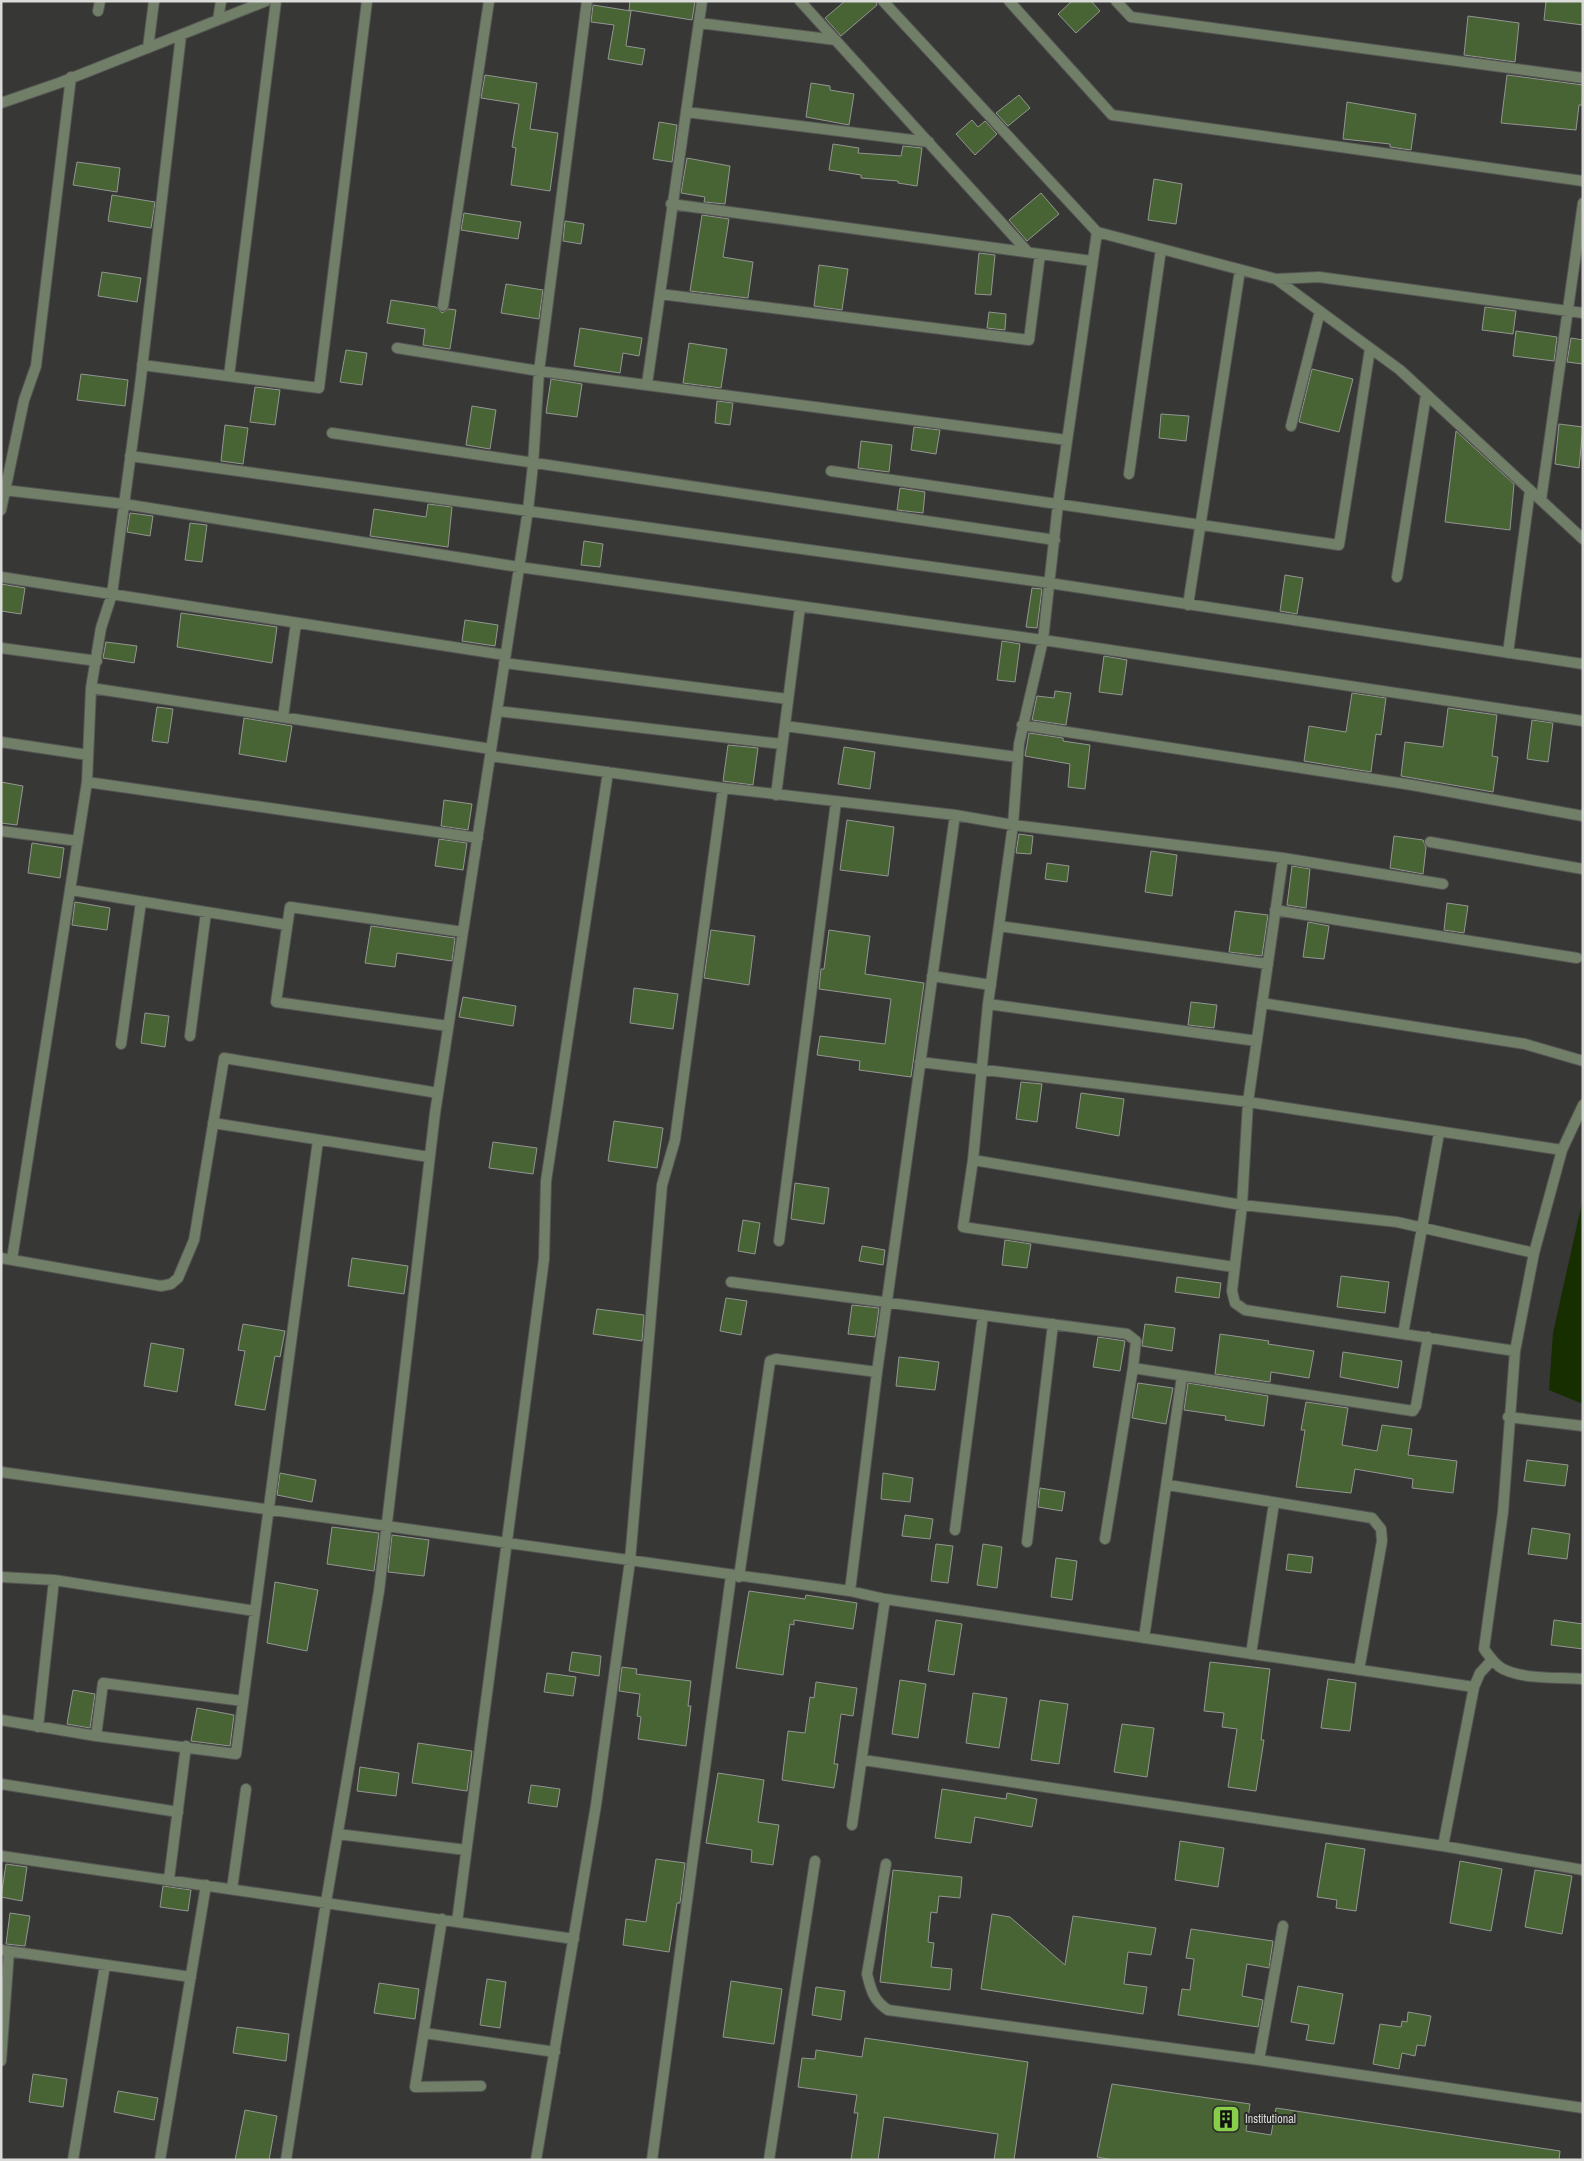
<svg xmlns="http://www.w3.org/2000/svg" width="1584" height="2161" font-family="'Archivo Narrow',sans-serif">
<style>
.water{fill:#162e00}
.building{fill:#496434;stroke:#939592}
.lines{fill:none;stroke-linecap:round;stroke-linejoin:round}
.street-casing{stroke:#555654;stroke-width:12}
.street{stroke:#717e68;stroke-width:10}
.labels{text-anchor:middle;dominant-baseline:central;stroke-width:4;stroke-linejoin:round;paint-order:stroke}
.poi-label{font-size:12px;fill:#dbdcda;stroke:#2d2e2c;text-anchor:start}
</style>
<rect width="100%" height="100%" fill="#373836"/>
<path class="water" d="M1583,1198V1404L1549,1390L1553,1333Z"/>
<path class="building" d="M630,1H695L692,20L629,10Z
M845,1H876L877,5L841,36L825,18Z
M1072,1H1091L1100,11L1076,33L1058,14Z
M1546,1H1583V25L1544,20Z
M593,5L631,11L626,46L645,49L642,65L608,59L614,25L591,22Z
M1468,16L1519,23L1515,62L1464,55Z
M485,75L537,83L530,129L558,133L550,191L511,185L516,148L512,147L519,104L481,98Z
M1507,75L1583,85L1582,105H1579L1576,130L1501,123Z
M811,83L830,86V90L854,94L849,125L806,117Z
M1019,95L1030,108L1008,126L996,113Z
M1347,102L1416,114L1411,150L1390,147V144L1343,139Z
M972,120L978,127L985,121L997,134L975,155L956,134Z
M659,122L677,125L672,162L653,159Z
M833,144L859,148L858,153L901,156L903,146L922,148L917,186L898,183V181L861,178V175L829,170Z
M687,158L730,166L725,204L704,202L705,197L681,193Z
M77,162L120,168L117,192L73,185Z
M1154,179L1182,184L1176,224L1148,220Z
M1041,193L1059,214L1027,241L1009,220Z
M112,195L155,202L151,228L108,221Z
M464,213L521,222L518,239L461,230Z
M702,215L729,219L723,257L753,262L748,298L690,291Z
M565,221L584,224L581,244L563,241Z
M979,253L995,255L991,295L975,294Z
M819,265L848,269L842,310L814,306Z
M102,272L141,278L137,302L98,296Z
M506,284L543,290L539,319L501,313Z
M391,300L436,307L442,313L449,309L456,310L450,349L423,345L425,329L387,323Z
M1485,307L1516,311L1513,334L1482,330Z
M989,312L1006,314L1005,330L987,328Z
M580,328L642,338L639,356L623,353L620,373L574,366Z
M1516,331L1557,337L1554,361L1513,356Z
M1571,338L1583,340V364L1567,362Z
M689,343L727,349L721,388L683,383Z
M346,350L367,353L362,385L340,382Z
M1312,369L1353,379L1339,432L1299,422Z
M81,374L128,380L125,406L77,400Z
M551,379L582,384L577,417L546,413Z
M255,387L280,390L275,425L250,422Z
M717,401L733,403L730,425L715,423Z
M472,406L496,410L490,449L466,445Z
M1161,414L1189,416L1186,441L1159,438Z
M1559,424L1583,427L1579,468L1555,464Z
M225,425L248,428L243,464L221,461Z
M914,427L940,430L936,454L911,450Z
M1456,431L1514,484L1510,530L1445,522Z
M861,441L892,445L889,472L858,468Z
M900,488L925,492L923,513L897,510Z
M428,504L452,507L448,547L370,536L374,509L426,517Z
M130,513L153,516L150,536L127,532Z
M190,523L207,525L202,562L185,560Z
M584,541L603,544L600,567L581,565Z
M1285,575L1303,578L1297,614L1280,611Z
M1,584L25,588L21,614L1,611Z
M1032,588L1042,589L1037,628L1026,627Z
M181,613L277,627L272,663L177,647Z
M465,620L498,625L495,646L462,641Z
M1002,641L1020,644L1015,682L997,680Z
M106,642L137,646L134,663L103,658Z
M1104,656L1127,660L1122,695L1099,692Z
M1055,691L1071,693L1066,725L1032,720L1037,696L1054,698Z
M1352,693L1386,698L1381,735L1376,734L1371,772L1304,761L1309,726L1346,732Z
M157,707L173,709L168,743L152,741Z
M1448,708L1497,715L1492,756L1498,757L1493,792L1401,776L1405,742L1443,747Z
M244,718L292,726L286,762L239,754Z
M1532,720L1553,723L1548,762L1527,759Z
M1029,733L1063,738V741L1090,745L1085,789L1068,787L1070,764L1025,756Z
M728,745L758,748L753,785L723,781Z
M844,747L875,752L870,789L838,784Z
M1,782L23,786L17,825L1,823Z
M444,800L472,804L468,830L441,826Z
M847,820L894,827L888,876L840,870Z
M1019,834L1033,836L1031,854L1016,853Z
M1394,836L1423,840L1426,848L1423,874L1390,868Z
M439,839L467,843L463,870L435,866Z
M32,843L64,848L60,878L28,873Z
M1151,851L1177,855L1172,896L1145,892Z
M1047,863L1069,866L1067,882L1045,879Z
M1292,866L1310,869L1306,908L1287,905Z
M75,902L110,908L107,930L72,925Z
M1447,903L1468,906L1464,933L1444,930Z
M1235,911L1268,915L1262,956L1229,952Z
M1308,922L1329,926L1324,959L1303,957Z
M371,926L455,938L452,961L397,953L395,967L365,963Z
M711,930L755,936L749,985L704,978Z
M829,930L870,936L865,974L924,983L911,1077L859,1070L860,1061L817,1055L820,1036L885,1044L891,999L819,989L821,969H824Z
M634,988L678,994L673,1029L630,1023Z
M463,997L516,1006L513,1026L459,1017Z
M1191,1002L1217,1005L1214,1028L1188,1025Z
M145,1013L169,1016L165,1047L141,1043Z
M1021,1082L1042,1084L1037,1122L1016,1119Z
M1081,1093L1124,1099L1119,1136L1076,1128Z
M614,1121L663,1128L657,1168L608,1161Z
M493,1142L537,1148L533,1174L489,1168Z
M795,1183L829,1188L824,1224L791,1219Z
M743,1220L760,1223L755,1254L738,1251Z
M1005,1240L1031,1244L1027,1268L1002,1265Z
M862,1246L885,1250L883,1265L859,1261Z
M352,1258L408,1266L404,1294L348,1286Z
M1341,1276L1389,1282L1385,1313L1337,1307Z
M1177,1277L1221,1283L1219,1298L1175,1292Z
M726,1298L747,1301L741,1335L720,1331Z
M852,1305L879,1308L875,1337L848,1334Z
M597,1309L644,1315L642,1341L593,1334Z
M243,1324L285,1331L280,1357L275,1356L265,1410L235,1405L245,1351L238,1350Z
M1145,1324L1175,1328L1172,1351L1142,1346Z
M1220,1334L1269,1341L1268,1344L1314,1351L1309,1378L1271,1372L1270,1382L1215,1374Z
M1098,1337L1125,1341L1120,1371L1093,1367Z
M151,1343L184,1349L177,1392L144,1386Z
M1343,1352L1402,1361L1398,1388L1340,1377Z
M899,1357L939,1362L935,1390L896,1386Z
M1138,1383L1173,1388L1166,1424L1132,1418Z
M1188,1383L1268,1396L1264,1426L1225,1420L1226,1416L1184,1410Z
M1306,1402L1348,1408L1342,1445L1377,1451L1382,1425L1412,1429L1408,1455L1457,1461L1453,1493L1412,1488L1413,1479L1355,1469L1351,1493L1296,1487L1305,1430H1301Z
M1527,1460L1568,1465L1565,1486L1524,1481Z
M280,1473L316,1480L312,1502L277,1495Z
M883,1473L913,1478L910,1502L881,1499Z
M1040,1488L1065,1492L1062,1511L1038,1507Z
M905,1515L933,1519L930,1539L902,1536Z
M332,1527L379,1533L374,1571L327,1564Z
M1532,1528L1570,1534L1567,1559L1528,1554Z
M392,1535L429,1540L424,1576L388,1572Z
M936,1544L953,1546L948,1583L931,1581Z
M983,1544L1002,1547L997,1588L977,1585Z
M1288,1554L1313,1557L1311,1573L1286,1570Z
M1056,1558L1077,1561L1072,1600L1051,1597Z
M275,1582L318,1590L307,1651L267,1643Z
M749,1591L805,1599L806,1595L857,1603L853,1629L794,1620V1625L790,1624L783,1675L736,1668Z
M936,1620L962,1624L954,1675L928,1671Z
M1554,1620L1583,1624V1649L1551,1645Z
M572,1652L601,1656L599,1676L569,1671Z
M1210,1662L1270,1669L1261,1740H1264L1256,1791L1228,1787L1237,1729L1222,1727L1224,1713L1204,1711Z
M622,1667L637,1669L636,1674L691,1681L688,1706H691L686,1746L638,1739L641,1717L637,1716L640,1694L619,1691Z
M547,1673L576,1677L573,1696L544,1692Z
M1328,1679L1356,1683L1350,1731L1321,1728Z
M900,1680L926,1684L918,1738L892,1734Z
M816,1682L857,1688L853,1716L841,1714L834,1764H838L834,1788L782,1780L788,1731L805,1733L810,1697L814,1698Z
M73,1690L95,1694L90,1728L67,1724Z
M973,1693L1007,1698L999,1748L966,1743Z
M1040,1700L1068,1704L1059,1764L1031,1760Z
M197,1708L234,1715L230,1746L191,1741Z
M1122,1724L1154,1728L1147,1777L1114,1772Z
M418,1743L472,1751L467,1791L412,1783Z
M360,1767L399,1773L396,1796L357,1791Z
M718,1773L764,1780L758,1822L779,1825L773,1865L751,1862L752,1850L706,1843Z
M531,1785L560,1789L557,1807L528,1803Z
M942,1789L1006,1799L1007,1793L1037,1799L1032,1827L975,1817L971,1843L935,1838Z
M1180,1841L1224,1848L1218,1887L1175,1880Z
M1326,1843L1365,1849L1356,1911L1336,1908L1337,1900L1317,1897Z
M656,1859L685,1863L680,1903H677L669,1952L623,1945L626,1919L646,1922Z
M1460,1861L1502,1869L1491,1931L1450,1923Z
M6,1864L27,1867L22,1901L1,1897Z
M893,1870L962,1877L960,1898L939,1896L937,1913L931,1912L928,1942L934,1943L931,1967L952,1969L950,1990L880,1982Z
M1535,1870L1572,1876L1562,1934L1525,1927Z
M163,1886L191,1890L188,1911L160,1907Z
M10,1913L30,1916L25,1946L6,1944Z
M992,1914L1010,1917L1065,1965L1073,1916L1156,1928L1151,1955L1128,1952L1124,1984L1147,1987L1143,2014L981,1989Z
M1191,1929L1273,1941L1269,1968L1247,1964L1242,1996L1263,2000L1258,2027L1178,2015L1182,1989L1190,1990L1194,1959L1186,1958Z
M487,1979L506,1982L500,2028L480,2025Z
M731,1981L782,1989L774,2044L723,2037Z
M379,1983L419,1989L415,2019L374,2013Z
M1298,1986L1343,1994L1334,2044L1306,2040L1309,2025L1291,2022Z
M816,1987L845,1991L841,2020L812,2015Z
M1408,2012L1431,2016L1425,2046L1417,2045L1415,2056L1402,2053L1399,2069L1373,2064L1380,2024L1401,2027L1402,2021L1407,2022Z
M237,2027L289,2034L286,2061L233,2053Z
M865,2038L1028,2062L1014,2160H994L998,2134L884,2117L878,2160H851L858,2113H854L857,2095L798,2087L802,2058L815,2059L816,2050L862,2057Z
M33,2074L67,2079L63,2107L29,2102Z
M1112,2084L1250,2104L1246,2131L1271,2135L1276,2108L1560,2151L1559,2160H1113L1097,2157Z
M118,2091L158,2098L154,2120L114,2112Z
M245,2110L277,2116L269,2160H235Z"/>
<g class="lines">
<defs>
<path id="street" d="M800,1L1028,252
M883,1L1097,232L1276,279L1400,370L1583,539
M1009,1L1112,115L1583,181
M1116,1L1131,17L1583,78
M98,11L100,1
M218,20L221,1
M699,23L836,40
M148,48L154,1
M1,103L59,83L266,1
M686,112L929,142
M671,204L1092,261
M1097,232L1058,504L1043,640L1019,744L1013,825L988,1004L973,1160L963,1227L1234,1267
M1276,279L1319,277L1583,313
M660,294L1029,340L1040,254
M443,306L489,1
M397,348L539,371L1067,440
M142,365L319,388L367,1
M229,376L276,1
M647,384L702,1
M1291,426L1320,311
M332,433L1055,540
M130,456L1049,583L1583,664
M831,471L1339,545L1370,349
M1129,474L1161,249
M4,490L124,504L519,567L1043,640L1583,721
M1541,500L1583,203
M1,510L24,400L36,366L71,77
M1,577L505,655
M1397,577L1426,395
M1188,605L1240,270
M1,648L97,661
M1508,653L1530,490
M504,663L788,699
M91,688L491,749
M497,711L782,744
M283,717L296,623
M1022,725L1412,785L1583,816
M785,726L1017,757
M1,742L88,755
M490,756L723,788L955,815L1013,825L1283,858L1443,884
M87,782L478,838
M776,795L800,607
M1,831L78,841
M1430,842L1583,869
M1283,858L1248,1102L1242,1205L1232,1291L1235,1303L1245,1310L1515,1351
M71,890L287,925
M1275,910L1577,958
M999,926L1268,964
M932,976L991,985
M1262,1003L1525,1044L1583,1061
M988,1004L1257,1041
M448,1026L276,1002L290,907L463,932
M190,1036L206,912
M121,1044L141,902
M920,1062L1248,1102L1562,1150
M1583,1105L1562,1150L1534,1253L1515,1351L1503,1512L1484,1649C1489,1656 1495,1665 1503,1669C1526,1680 1558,1677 1583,1679
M213,1123L429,1157
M973,1160L1242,1205L1397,1222L1534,1253
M779,1241L836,802
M1,1258L161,1286L171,1284L178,1278L194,1240L224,1058L438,1093
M12,1259L87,782L91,688L101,628L112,594L140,386L181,35
M731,1282L1127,1334L1136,1341L1133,1368L1105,1539
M1403,1334L1439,1133
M1133,1368L1413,1411L1416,1406L1428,1337
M1508,1417L1583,1426
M1,1472L850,1591L885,1599L1474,1687
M1168,1485L1372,1518L1381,1529L1382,1541L1359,1670
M955,1530L983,1315
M1027,1542L1053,1324
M1,1577L54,1580L255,1611
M739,1577L770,1361L776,1359L877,1372
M850,1591L877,1372L955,815
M1144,1638L1182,1376
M1251,1654L1274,1503
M1,1720L96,1736L236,1754L318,1140
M38,1727L54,1580
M96,1736L103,1683L243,1701
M863,1760L1443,1846L1583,1870
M1,1784L178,1812
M852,1825L885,1599
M338,1834L466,1850
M1443,1846L1474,1687L1480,1673L1492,1660
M1,1856L574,1939
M886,1864L867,1974C871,1990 873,2000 888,2010L1259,2060L1583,2108
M169,1879L186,1746
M232,1889L246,1789
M442,1919L415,2087L481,2086
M457,1922L544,1259L546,1181L608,772
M1,1950L191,1977
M424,2033L555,2052
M1259,2060L1283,1926
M1,2061L9,1951
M73,2160L105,1965
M160,2160L206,1885
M286,2160L326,1902L379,1591L435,1113L528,510L533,465L539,371L587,1
M536,2160L596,1805L630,1561L662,1185L675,1140L723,788
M652,2160L731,1576
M769,2160L815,1861"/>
</defs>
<use href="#street" class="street-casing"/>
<use href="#street" class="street"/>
</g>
<defs>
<symbol id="building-square" viewBox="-11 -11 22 22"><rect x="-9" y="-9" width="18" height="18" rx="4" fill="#88cf49" stroke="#2d2e2c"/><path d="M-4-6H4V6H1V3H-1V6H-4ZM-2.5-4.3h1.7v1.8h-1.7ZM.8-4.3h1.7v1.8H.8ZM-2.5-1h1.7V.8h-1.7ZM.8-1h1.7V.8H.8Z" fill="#111"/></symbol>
</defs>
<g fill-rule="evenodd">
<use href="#building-square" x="1210" y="2103" width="32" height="32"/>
</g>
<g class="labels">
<g class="poi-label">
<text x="1245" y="2119">Institutional</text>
</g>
</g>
<rect width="1584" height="2161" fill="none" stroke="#dbdcda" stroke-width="5"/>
</svg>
